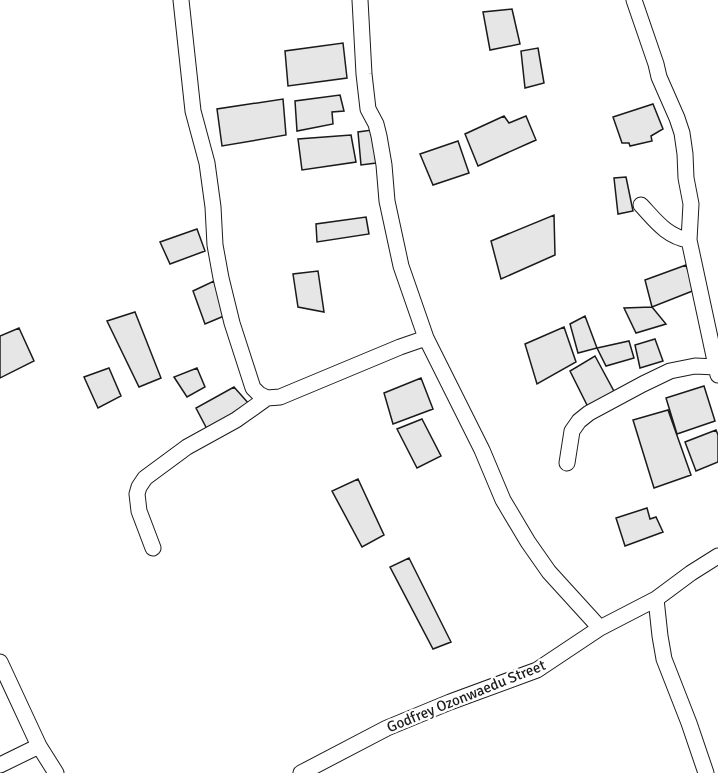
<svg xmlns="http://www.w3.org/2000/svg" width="718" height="773" font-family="Signika,sans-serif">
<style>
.building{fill:#e6e6e6;stroke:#1a1a1a;stroke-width:1.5}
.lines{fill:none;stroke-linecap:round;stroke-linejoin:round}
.minor-casing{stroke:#1a1a1a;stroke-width:17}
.minor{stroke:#fff;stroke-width:15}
.labels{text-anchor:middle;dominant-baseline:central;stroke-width:4.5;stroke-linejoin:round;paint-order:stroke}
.street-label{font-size:15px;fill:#1a1a1a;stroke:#fff}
</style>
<rect width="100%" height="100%" fill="#fff"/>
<path class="building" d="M512,9L520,44L490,50L483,12Z
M343,43L347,78L288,86L285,51Z
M538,48L544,83L525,88L521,51Z
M340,95L344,111L332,112L333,124L297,131L295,101Z
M283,99L286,135L222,146L217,109Z
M653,104L663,129L651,136L652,141L630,146L629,143H622L613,117Z
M504,116L509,123L526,116L536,140L478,166L465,134Z
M372,130L376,163L361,165L358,132Z
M351,135L356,162L302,170L298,139Z
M458,141L469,173L433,185L420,154Z
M626,177L633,211L618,214L614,178Z
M554,215L555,255L501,279L491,241Z
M366,217L369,234L317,242L316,224Z
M197,229L205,251L170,264L160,242Z
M686,265L695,290L652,307L645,280Z
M318,271L324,312L298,307L293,274Z
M214,281L224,316L205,324L193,291Z
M652,307L666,324L636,333L624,308Z
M135,312L161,378L139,387L107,321Z
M585,316L597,348L578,353L570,324Z
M564,327L576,362L537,384L525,344Z
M19,328L34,361L0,378V336Z
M655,339L663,361L640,368L635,345Z
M629,341L634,358L606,366L597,348Z
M595,356L616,395L589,409L570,371Z
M109,368L121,396L98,408L84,377Z
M197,368L205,387L187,397L174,377Z
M421,378L433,409L393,424L384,393Z
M704,386L715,421L677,434L666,398Z
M234,387L250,405L208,431L196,408Z
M668,410L691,475L654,488L633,420Z
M422,419L441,456L417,468L397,429Z
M716,430L718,435V462L696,471L685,442Z
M358,479L384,535L362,547L332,491Z
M647,508L650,519L656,517L663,532L625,546L616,518Z
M409,558L451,642L433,649L390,567Z"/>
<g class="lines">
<defs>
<path id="minor" d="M181,0L193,111L207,163L213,207L215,245L221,278L232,323L253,388L259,394L267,398
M360,0L364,74L368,109L376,124L379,136L384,165L387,201L401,266L426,338L482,450L503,500L528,542L549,572L600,628
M634,0L656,64L659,77L677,118L682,133L685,154L686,178L691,204L689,240L718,375
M641,205C655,220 667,237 689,240
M567,463L572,431L579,421L589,413L643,384L670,371L695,366L716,367
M153,548L139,511L137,494L139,487L145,478L187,447L236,420L267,398L280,397L400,347L426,338
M656,599L660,636L664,659L689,723L706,773
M0,662L39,746L56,773
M0,765L39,746
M301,773L387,728L450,702L537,670L600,628L656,599L691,573L718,556"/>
</defs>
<use href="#minor" class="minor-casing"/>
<use href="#minor" class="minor"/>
</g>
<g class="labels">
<g class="street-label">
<text transform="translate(466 696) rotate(-22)">Godfrey Ozonwaedu Street</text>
</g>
</g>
</svg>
